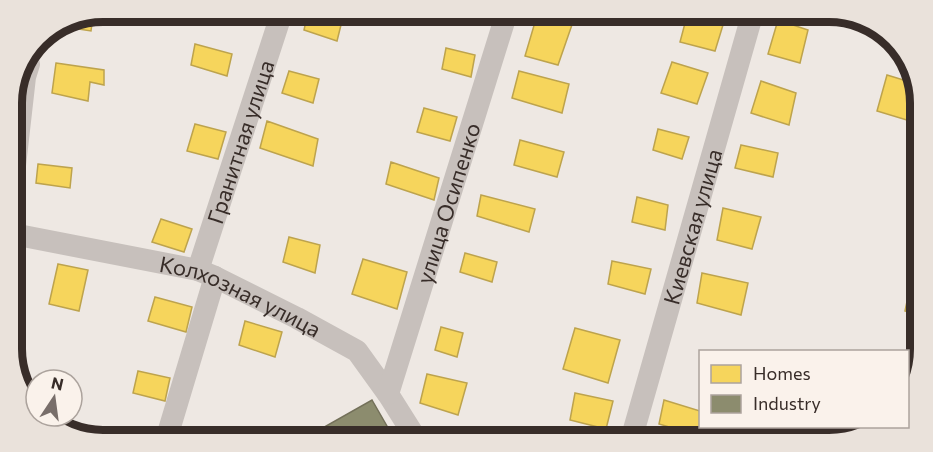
<svg xmlns="http://www.w3.org/2000/svg" width="933" height="452" font-family="Commissioner,sans-serif">
<style>
.homes{fill:#f6d55c;stroke:#bda34d;stroke-width:1.5}
.industry{fill:#8c8c6e;stroke:#737059;stroke-width:1.5}
.lines{fill:none;stroke-linecap:round;stroke-linejoin:round}
.street{stroke:#c7c0bc;stroke-width:22}
.labels{text-anchor:middle;dominant-baseline:central;stroke-width:6;stroke-linejoin:round;paint-order:stroke}
.street-label{font-size:22px;fill:#382d29;stroke:#faf2eb}
.rim{fill:none;stroke:#382d29;stroke-width:8}
</style>
<rect width="100%" height="100%" fill="#eee8e3"/>
<path class="homes" d="M308,12H328L343,17L337,41L304,30Z
M538,12H551L574,19L558,65L525,56Z
M688,12H727L715,51L680,42Z
M93,16L91,31L65,27Z
M778,20L808,30L800,63L768,54Z
M195,44L232,54L227,76L191,65Z
M446,48L475,55L471,77L442,69Z
M672,62L708,73L697,104L661,93Z
M56,63L104,70V85L90,82L88,101L52,93Z
M289,71L319,79L313,103L282,93Z
M519,71L569,84L562,113L512,98Z
M887,75L917,84L920,92V124L877,111Z
M761,81L796,93L789,125L751,113Z
M424,108L457,117L450,141L417,132Z
M267,121L318,139L313,166L260,148Z
M195,124L226,132L218,159L187,151Z
M658,129L689,137L682,159L653,150Z
M520,140L564,152L557,177L514,165Z
M741,145L778,153L773,177L735,168Z
M391,162L439,178L434,200L386,184Z
M38,164L72,168L70,188L36,183Z
M481,195L535,209L529,232L477,216Z
M637,197L668,205L665,230L632,222Z
M723,208L761,217L752,249L717,240Z
M161,219L192,229L184,252L152,242Z
M289,237L320,245L315,273L283,262Z
M465,253L497,262L492,282L460,272Z
M363,259L407,272L397,309L352,294Z
M612,261L651,269L645,294L608,284Z
M58,264L88,270L79,311L49,304Z
M702,273L748,283L741,315L697,303Z
M909,292L921,295V316L905,311Z
M155,297L192,307L186,332L148,321Z
M245,321L282,332L275,357L239,345Z
M441,327L463,333L457,357L435,350Z
M575,328L620,340L608,383L563,369Z
M908,356L918,360L913,385L908,383Z
M138,371L170,378L165,401L133,393Z
M427,374L467,383L458,415L420,403Z
M575,393L613,401L606,429L570,420Z
M664,400L700,411V426H718L715,440H692L693,434L659,424Z
M232,427L263,435L262,440H229Z"/>
<path class="industry" d="M372,400L395,440H325L319,430Z"/>
<g class="lines">
<g class="street">
<path d="M12,192L25,77L29,64"/>
<path id="s1" d="M13,234L198,270L215,277L297,318L357,351L388,394L417,440"/>
<path id="s2" d="M198,270L282,12"/>
<path id="s3" d="M388,394L507,12"/>
<path d="M166,440L215,277"/>
<path id="s4" d="M631,440L753,12"/>
</g>
</g>
<g class="labels">
<g class="street-label">
<text stroke="none"><textPath href="#s2" startOffset="135">Гранитная улица</textPath></text>
<text stroke="none"><textPath href="#s3" startOffset="200">улица Осипенко</textPath></text>
<text stroke="none"><textPath href="#s4" startOffset="222">Киевская улица</textPath></text>
<text stroke="none"><textPath href="#s1" startOffset="237">Колхозная улица</textPath></text>
</g>
</g>
<path d="M0 0H933V452H0ZM103 22H829A81 81 0 0 1 910 103V349A81 81 0 0 1 829 430H103A81 81 0 0 1 22 349V103A81 81 0 0 1 103 22Z" fill="#eae2db" fill-rule="evenodd"/>
<path class="rim" d="M103 22H829A81 81 0 0 1 910 103V349A81 81 0 0 1 829 430H103A81 81 0 0 1 22 349V103A81 81 0 0 1 103 22Z"/>
<rect x="699" y="350" width="210" height="78" fill="#faf2eb" stroke="#aca39d" stroke-width="1.5"/>
<rect x="711" y="365" width="30" height="18" fill="#f6d55c" stroke="#aca39d" stroke-width="1.5"/>
<text x="753" y="380" font-size="18" fill="#382d29">Homes</text>
<rect x="711" y="395" width="30" height="18" fill="#8c8c6e" stroke="#aca39d" stroke-width="1.5"/>
<text x="753" y="410" font-size="18" fill="#382d29">Industry</text>
<g transform="translate(54 398) rotate(13)"><circle r="28" fill="#faf2eb" stroke="#aca39d" stroke-width="1.5"/>
<path d="M0-4.5L10 22L0 15L-10 22Z" fill="#786e6a"/>
<text y="-9" font-size="16" font-weight="bold" text-anchor="middle" fill="#382d29">N</text>
</g>
</svg>
